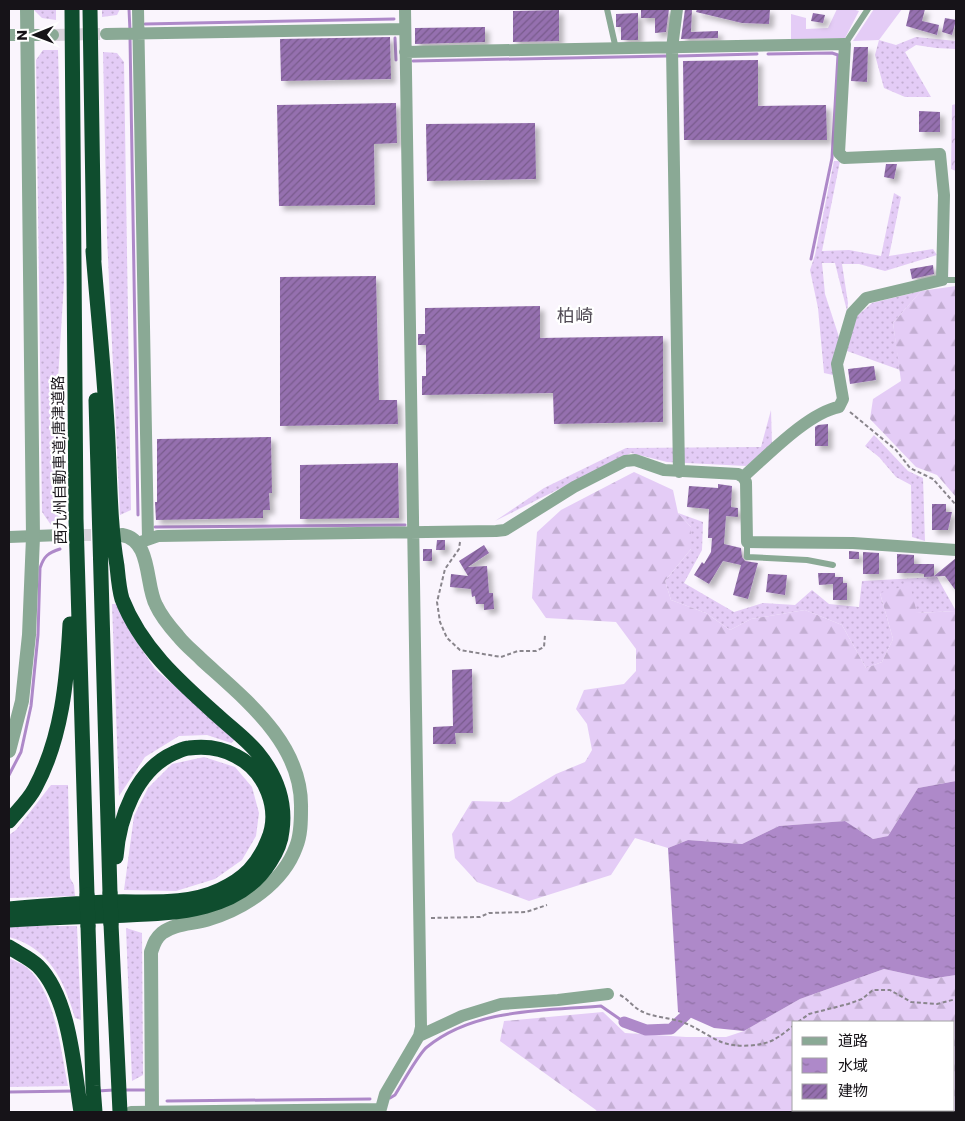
<svg xmlns="http://www.w3.org/2000/svg" width="965" height="1121" font-family="Poppins,'Noto Sans JP',sans-serif">
<style>
.grass{fill:url(#grass-dots)}
.forest{fill:url(#forest-firs);fill-rule:evenodd}
.park{fill:url(#park-crowns)}
.garden{fill:#e4ccf6}
.water{fill:url(#water-ripples)}
.lines{fill:none;stroke-linecap:round;stroke-linejoin:round}
.stream{stroke:#ae89c9;stroke-width:3}
.canal{stroke:#ae89c9;stroke-width:11}
.building{fill:url(#building-hatch);filter:url(#shadow)}
.minor-tunnel{stroke:#d8d3db;stroke-width:12;stroke-dasharray:12 6;stroke-linecap:butt}
.path{stroke:#89858c;stroke-width:2;stroke-dasharray:4 2.5;stroke-linecap:butt}
.service{stroke:#8aa995;stroke-width:6}
.minor{stroke:#8aa995;stroke-width:12}
.tertiary{stroke:#8aa995;stroke-width:14}
.motorway{stroke:#0f4d2e;stroke-width:15}
.motorway-bridge{stroke:#0f4d2e;stroke-width:15}
.labels{text-anchor:middle;dominant-baseline:central;stroke-width:4.5;stroke-linejoin:round;paint-order:stroke}
.street-label{font-size:15px;fill:#161318;stroke:#fff}
.quarter-label{font-size:18px;fill:#514b55;stroke:#fff}
</style>
<defs>
<pattern id="grass-dots" width="8" height="8" patternUnits="userSpaceOnUse" patternTransform="scale(1.25)"><rect width="8" height="8" fill="#e4ccf6"/><path d="M2 2h.1M6 6h.1" fill="none" stroke="#c3aed2" stroke-width="1.8" stroke-linecap="round"/></pattern>
<pattern id="forest-firs" width="22" height="20" patternUnits="userSpaceOnUse" patternTransform="scale(1.25)"><rect width="22" height="20" fill="#e4ccf6"/><path d="M5 1l3.5 6h-7zM16 11l3.5 6h-7z" fill="#c3aed2"/></pattern>
<pattern id="park-crowns" width="20" height="18" patternUnits="userSpaceOnUse" patternTransform="scale(1.25)"><rect width="20" height="18" fill="#e4ccf6"/><path d="M2 6a3 3 0 1 1 6 0M12 15a3 3 0 1 1 6 0" fill="none" stroke="#c3aed2"/></pattern>
<pattern id="water-ripples" width="26" height="14" patternUnits="userSpaceOnUse" patternTransform="scale(1.25)"><rect width="26" height="14" fill="#ae89c9"/><path d="M2 4q2-2 4 0t4 0M15 11q2-2 4 0t4 0" fill="none" stroke="#8d6fa2"/></pattern>
<pattern id="building-hatch" width="6" height="6" patternUnits="userSpaceOnUse" patternTransform="scale(1.25)"><rect width="6" height="6" fill="#9570af"/><path d="M-1 1l2-2M0 6l6-6M5 7l2-2" fill="none" stroke="#795b8d"/></pattern>
<filter id="shadow"><feDropShadow dx="4.5" dy="4.5" stdDeviation="2.5" flood-color="#0004"/></filter>
</defs>
<rect width="100%" height="100%" fill="#faf5fd"/>
<path class="grass" d="M33,9H56V20L42,18Z
M102,9H120L117,15L102,17Z
M916,37L956,41V49L936,48L916,45L905,52L931,97H905L884,88L875,55L879,40L896,45Z
M43,50H58L64,282L58,379L60,525H51L42,512L36,60Z
M103,52L117,53L124,62L131,510L120,515L107,237Z
M834,161H840L822,251L849,250L881,256L894,193L901,197L889,256L933,249L937,255L885,271L859,264H842L848,303L847,311L835,263H822L825,294L839,337L833,375L824,373L818,308L810,270L815,255Z
M921,291L893,323L900,370L847,351L856,317L872,303Z
M771,410L772,446L746,466L667,462L631,453L495,521L544,488L626,448L761,447Z
M874,435L908,471L923,478L925,541L912,537L911,485L896,477L879,457L865,446Z
M678,513L703,522L702,550L684,583L734,612L763,603L795,605L812,590L829,604L859,607L862,581L937,577L956,611L917,613L880,593L893,639L882,662L866,668L842,625L805,610L751,619L730,630L706,613L671,600L665,581L691,549V527Z
M112,604H118L132,635L155,669L236,739L231,743L207,735L179,736L145,757L119,796Z
M204,757L235,767L252,787L259,813L256,836L242,860L215,879L176,891L124,890L134,816L148,788L172,764Z
M51,785H68L70,878L74,885L75,896L9,898V835L16,830Z
M9,926H77L81,1020L75,1018C64,980 49,948 9,937Z
M126,928L142,933L143,1075L132,1081Z
M9,958C14,961 21,963 26,967C55,990 61,1052 68,1086L9,1087Z"/>
<path class="forest" d="M956,286V497L937,475L916,467L870,419L873,399L901,381L893,323L921,291Z
M634,472L673,490L678,513L691,527V549L665,581L671,600L706,613L730,630L751,619L805,610L842,625L866,668L882,662L893,639L880,593L910,585L917,613L956,611V781L918,788L888,836L873,839L845,821L779,826L742,844L688,840L668,848L635,838L611,875L529,901L477,882L455,858L452,834L472,801L509,802L556,774L585,762L592,750L587,724L576,709L584,690L624,684L636,671V649L616,622L546,618L532,598L537,532L561,510Z
M884,969L930,979L956,975V1112H597L596,1110L500,1041L504,1021L603,1012L625,1033L686,1037H726L744,1031L800,999ZM794,1022H954V1110H794Z"/>
<path class="park" d="M956,104V171L951,169L952,105Z"/>
<path class="garden" d="M837,9H852L859,11L845,38L791,39V14L806,18V29L828,28Z
M874,9H902L879,40L853,41Z"/>
<path class="water" d="M956,781V975L930,979L884,969L800,999L744,1031L714,1028L678,1012L668,848L688,840L742,844L779,826L845,821L873,839L888,836L918,788Z"/>
<g class="lines">
<path class="stream" d="M129,9L130,31
M145,24L394,19
M130,37L138,515
M395,38L396,60
M768,54L832,53L838,55L832,158L811,259
M678,56L757,54
M413,61L667,56
M155,527L405,525
M9,775L21,752L31,706L38,635L40,568C44,556 48,553 60,549
M122,1090H144
M97,1091L114,1090
M9,1092L74,1091
M390,1098L395,1095C402,1084 419,1053 427,1047C475,1008 543,1011 601,1006L624,1022
M167,1101L370,1099"/>
<path class="canal" d="M624,1022L646,1030L671,1029L686,1015"/>
</g>
<path class="building" d="M641,9H669L666,32L655,33V18H641Z
M685,9H692L691,32L718,31V38L681,39Z
M697,9H770L769,24L742,23L696,12Z
M910,9H925L922,21L939,25L937,35L906,26Z
M559,10V41L513,42V11Z
M638,13V40H621V27H616V14Z
M813,13L825,15L823,23L811,21Z
M945,18L956,20L952,35L942,32Z
M485,27V42L415,44V28Z
M390,37L391,79L281,81L280,39Z
M854,47H868L867,82L851,81Z
M758,60V106L826,105L827,140H684L683,61Z
M396,103L397,143L374,144L375,205L279,206L277,105Z
M919,111L940,112V132H919Z
M535,123L536,179L427,181L426,124Z
M886,164H897L894,179L884,177Z
M933,265L934,274L912,279L910,269Z
M376,276L379,400H397L398,424L280,426V277Z
M540,306V338L663,336V422L554,424L553,393L422,395V376H426V345H418V334H425V308Z
M874,366L876,380L850,384L848,369Z
M828,424V446H815V427L818,425Z
M271,437L272,493H269L270,510H263V518L156,520L155,502H157V439Z
M398,463L399,518L300,519V465Z
M718,484L732,486L731,507L738,508V517L726,516L724,544L741,548L742,557L745,561L758,563L748,599L733,595L741,565L723,561L709,584L694,575L702,562L704,564L711,552L712,538H708L709,509L687,507L689,486L718,488Z
M932,504H946V512H952L948,530H932Z
M437,540H445V550H436Z
M484,545L489,553L468,567L487,566L489,593H493L494,609L484,610V604H476L475,596L472,597L471,589L450,587L451,574L468,576L459,561Z
M423,549H432V561H423Z
M849,551L859,552V559H849Z
M863,552L879,553V574H863Z
M897,554L914,555V564H934V576L956,558V591L945,576L924,577V574L918,573H897Z
M818,573H835V577H843V583H847V600H833V584L819,585Z
M768,574L787,575L785,595L766,592Z
M472,669L473,733H455L456,744H433V727L453,726L452,670Z"/>
<g class="lines">
<path class="minor-tunnel" d="M53,35L100,34
M61,535H108"/>
<path class="path" d="M850,412L896,450L910,468L933,479L956,505
M460,542L459,549L445,569L437,602L440,622L447,638L460,650L501,657L518,651H536L544,647L545,635
M431,918L480,917L489,913L526,912L547,905
M620,995C628,999 633,1007 641,1011C652,1017 672,1018 685,1023C697,1028 708,1036 719,1041C733,1048 762,1047 775,1039C782,1035 788,1030 794,1025
M798,1022L809,1014L848,1004L862,999L873,990H890L911,1002L937,1004L956,999"/>
<path class="service" d="M607,9L616,49
M845,44L868,9
M942,280H956
M747,542V557L807,560L833,565"/>
<path class="minor" d="M138,9L148,539
M677,9L672,48L679,472
M106,34L405,29
M9,35H53
M405,52L845,44L839,153L844,158L940,154L944,195L942,280L866,298L852,313L837,364L843,399L839,407C808,413 768,455 743,477
M743,477L746,482L747,542L853,543L956,550
M9,537L61,535
M138,543L158,536L496,531L505,530L574,487L625,461L635,460L664,470L738,474L743,477
M419,1036L462,1016L501,1004L558,1000L608,994
M131,1112L380,1109
M380,1112L385,1094L419,1036L421,1027L405,9"/>
<path class="tertiary" d="M122,535C152,540 145,585 156,605C161,616 170,627 178,636C185,645 194,652 202,660C246,700 303,744 301,809C301,821 301,835 296,847C283,883 245,908 209,919C194,924 175,923 162,933C155,939 154,944 151,952L152,1112
M9,751L22,701L29,635L33,537L27,9"/>
<path class="motorway" d="M72,9L76,519L87,895
M90,9L94,260
M96,400L110,893
M9,821C17,811 29,800 35,788C62,738 67,680 70,624
M9,909C43,906 77,903 111,902C147,901 186,906 220,890C244,879 258,865 268,840C281,810 266,771 236,756C222,748 205,746 189,748C184,748 179,751 174,753C136,770 119,818 116,857
M9,920C41,918 73,917 104,916C161,913 236,917 270,862C276,853 281,843 282,831C286,802 276,775 257,752C246,739 231,728 218,716C180,682 141,648 122,599C119,589 118,576 117,566C110,525 110,484 108,442C105,378 98,315 93,251
M111,924L120,1112
M88,926L93,1086L95,1112
M9,947C18,953 30,958 38,966C70,998 74,1069 81,1112"/>
<path class="motorway-bridge" d="M110,893L111,924
M87,895L88,926"/>
</g>
<g class="labels">
<g class="street-label">
<text transform="translate(59 460) rotate(-91)">西九州自動車道;唐津道路</text>
</g>
<g class="quarter-label">
<text x="575" y="315">柏崎</text>
</g>
</g>
<rect width="965" height="1121" fill="none" stroke="#161318" stroke-width="20"/>
<rect x="792" y="1021" width="162" height="90" fill="#ffffff" stroke="#a2a1a3"/>
<rect x="802" y="1037" width="25" height="8" fill="#8aa995" stroke="#a2a1a3"/>
<text x="838" y="1046" font-size="15" fill="#161318">道路</text>
<rect x="802" y="1058" width="25" height="15" fill="url(#water-ripples)" stroke="#a2a1a3"/>
<text x="838" y="1071" font-size="15" fill="#161318">水域</text>
<rect x="802" y="1084" width="25" height="15" fill="url(#building-hatch)" stroke="#a2a1a3"/>
<text x="838" y="1096" font-size="15" fill="#161318">建物</text>
<g transform="translate(35 35) rotate(269)" stroke="#ffffff" stroke-width="4" paint-order="stroke">
<path d="M0-4L9 19L0 12L-9 19Z" fill="#161318"/>
<text y="-8" font-size="14" font-weight="bold" text-anchor="middle" fill="#161318">N</text>
</g>
</svg>
